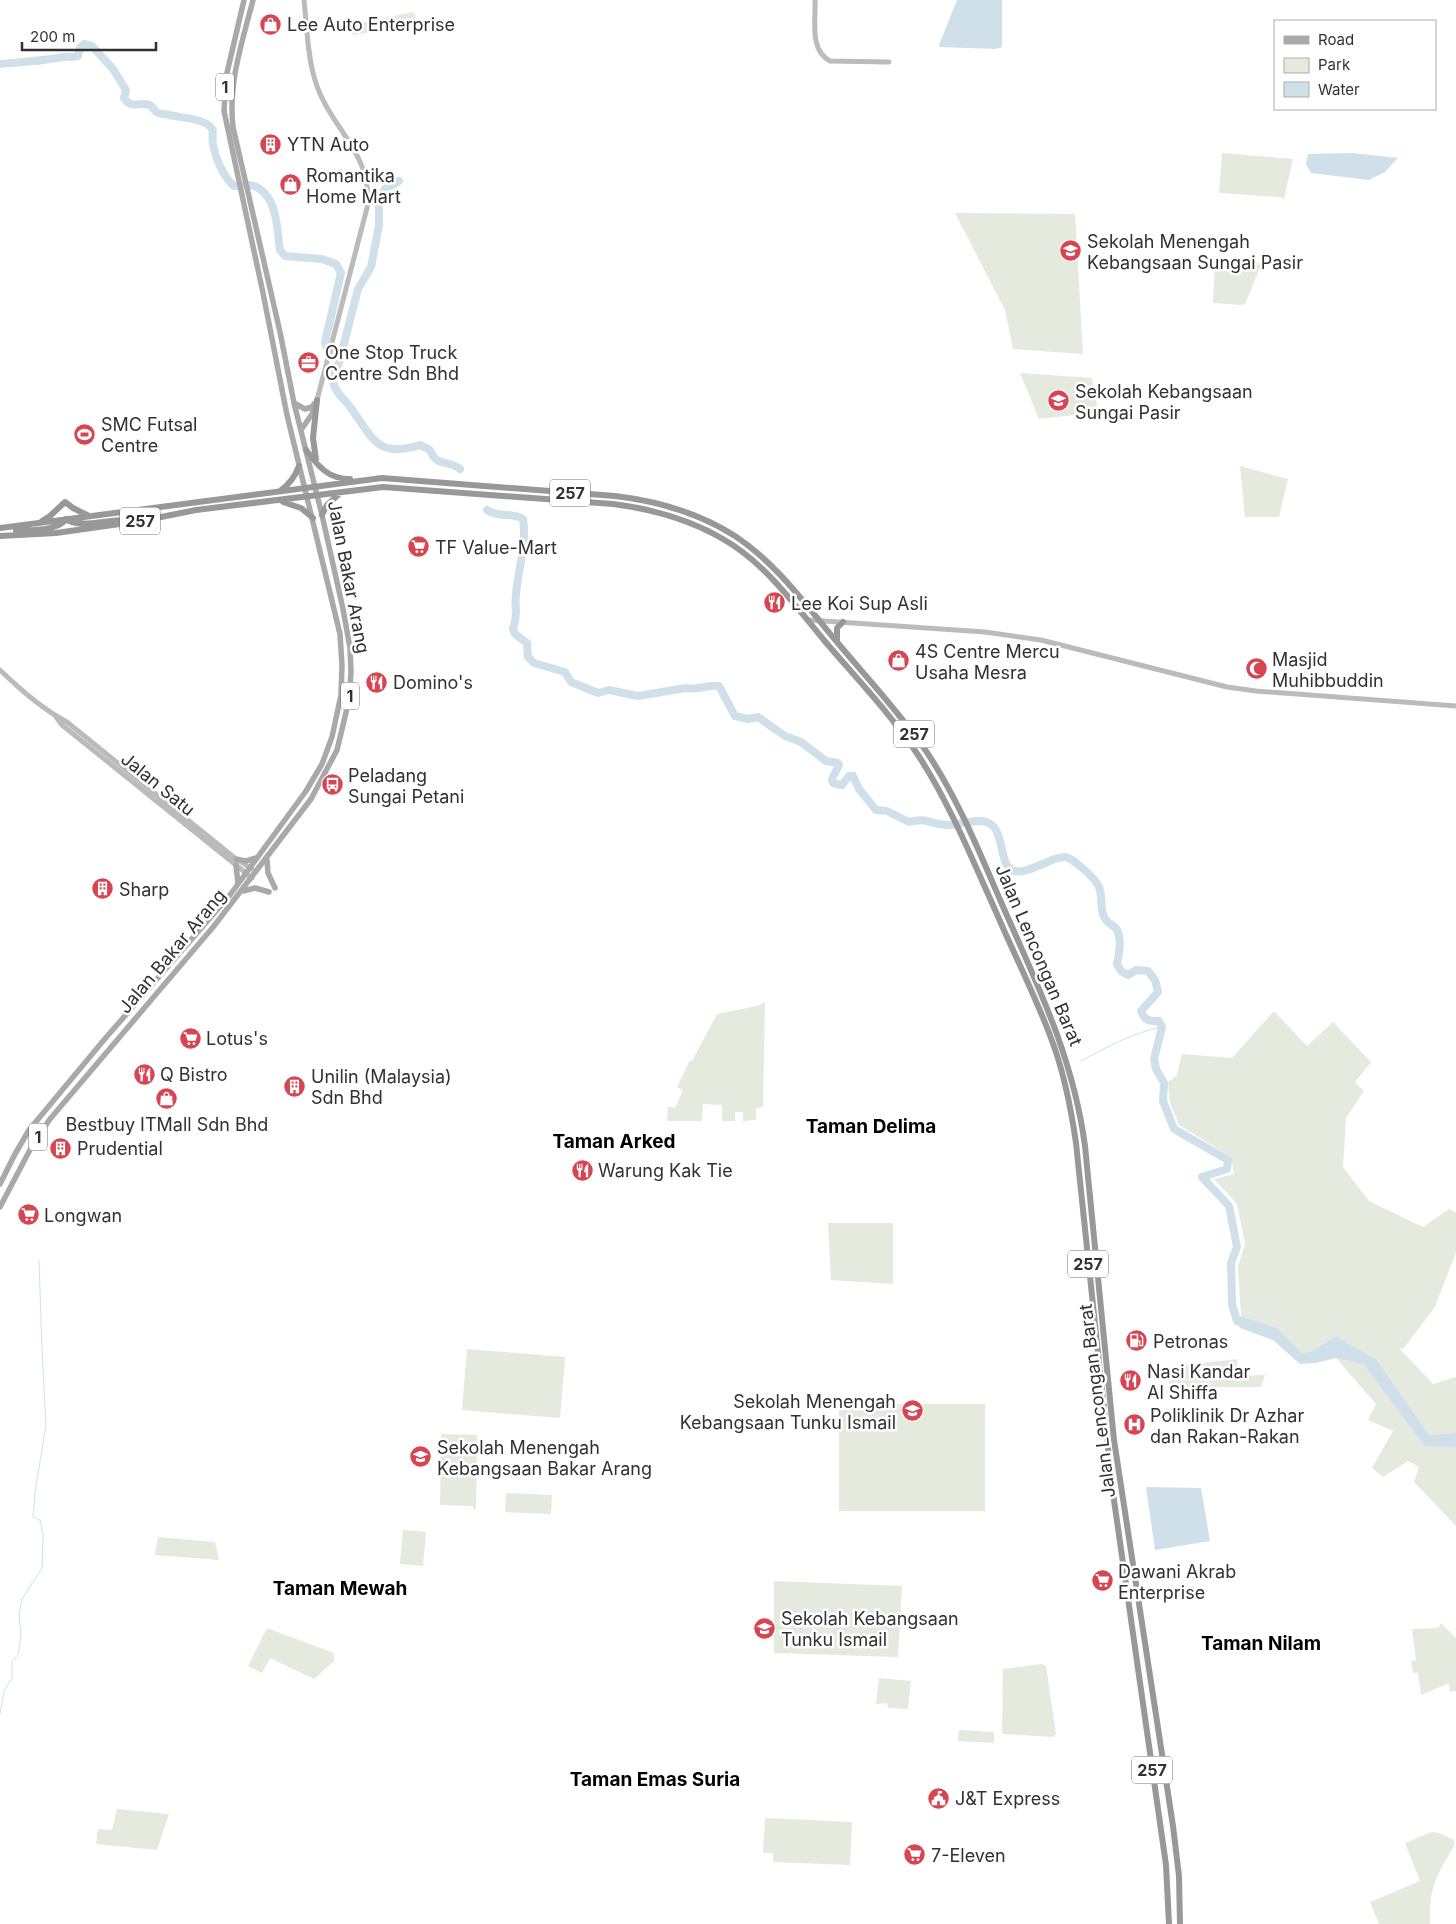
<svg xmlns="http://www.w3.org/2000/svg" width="1456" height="1924" font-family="Inter,sans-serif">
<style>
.green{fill:#e4eade}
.water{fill:#cfe0ea}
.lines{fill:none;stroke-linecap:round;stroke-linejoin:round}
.stream{stroke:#cfe0ea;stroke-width:1}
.river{stroke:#cfe0ea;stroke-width:8}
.secondary{stroke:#bbb;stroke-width:5}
.primary{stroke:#a9a9a9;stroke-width:5.5}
.highway{stroke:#989898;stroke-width:6}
.labels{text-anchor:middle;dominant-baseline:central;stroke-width:5;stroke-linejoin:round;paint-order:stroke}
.shield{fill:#fff;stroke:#6f6f6f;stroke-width:1}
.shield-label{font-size:16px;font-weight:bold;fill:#313131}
.poi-label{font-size:18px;fill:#313131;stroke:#fff;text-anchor:start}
.street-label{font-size:18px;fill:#313131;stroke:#fff}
.neighbourhood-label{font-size:19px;font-weight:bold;fill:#000;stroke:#fff}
</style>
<rect width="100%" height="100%" fill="#fff"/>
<path class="green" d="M413,12L415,14L417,25L353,35L352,29L356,28L359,23Z
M1222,153L1293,159L1284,199L1280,197L1219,193Z
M955,213L1075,214L1083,354L1013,349L1005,310Z
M1217,261L1259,263L1261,265L1246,302L1243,305L1213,303L1215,262Z
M1020,373L1092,378L1098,412L1039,419Z
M1240,466L1288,479L1279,517H1245Z
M765,1002L763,1107L756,1108V1120L743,1121V1112H735V1121H722V1105L703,1104L702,1121H667L668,1106L675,1108L683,1090L677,1087L690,1060L692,1061L717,1014L757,1006Z
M1274,1011L1307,1046L1333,1022L1371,1062L1355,1082L1364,1091L1346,1118L1343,1167L1369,1201L1423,1227L1449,1209L1456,1213V1252L1435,1307L1404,1348L1400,1349L1433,1384L1456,1377V1433L1429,1435L1377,1360L1336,1336L1312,1351L1302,1353L1277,1328L1241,1316L1238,1266L1245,1244L1237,1204L1214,1179L1234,1174L1231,1157L1179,1125L1170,1103L1168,1082L1177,1075L1182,1054L1232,1058Z
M828,1223H893V1284L831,1280Z
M467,1349L565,1357L560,1418L462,1410Z
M1336,1358L1364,1365L1425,1445L1456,1447V1526L1414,1482L1419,1467L1408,1461L1383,1477L1372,1468L1393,1431L1368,1420L1376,1404Z
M1237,1359L1238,1376L1265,1375L1261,1387H1172L1169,1384L1168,1367Z
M839,1404H985V1511H839Z
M441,1434L477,1435L476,1509H473V1506L440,1505Z
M506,1493L552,1495L551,1514L505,1512Z
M403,1530L426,1532L423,1566L400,1564Z
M158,1537L215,1542L219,1560L155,1555Z
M774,1581L902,1586L898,1657L774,1653Z
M1441,1623L1456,1638V1691L1450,1692L1449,1683L1421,1695L1418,1673H1413L1411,1661L1416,1660L1412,1629L1438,1628Z
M267,1628L334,1653V1661L314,1679L270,1658L262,1673L248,1666Z
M1042,1664L1046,1666L1056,1734L1053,1737L1004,1734L1002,1732L1003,1669Z
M879,1678L911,1681L908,1709L888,1708L887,1703L876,1704Z
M959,1730L994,1732V1743L958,1741Z
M117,1809L169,1814L157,1850L96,1844L98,1829L112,1830Z
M765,1818L852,1822L850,1865L773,1862V1853H763Z
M1432,1832L1439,1833L1454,1840V1846C1436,1876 1429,1888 1430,1924H1379L1370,1902L1420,1881L1405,1843Z"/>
<path class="water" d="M957,0H1002V47L996,49L940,47L939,45Z
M1352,153L1398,158L1385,172L1369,180L1311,173L1306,164L1308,154Z
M1241,1316L1277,1328L1302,1353L1312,1351L1336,1336L1377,1360L1429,1435L1456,1433V1447L1425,1446L1364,1365L1336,1358L1316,1363L1300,1364L1273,1340L1240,1328L1237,1321Z
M1146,1487L1201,1488L1210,1541L1155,1550Z"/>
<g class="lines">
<path class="stream" d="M1081,1061C1107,1047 1132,1033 1162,1027
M0,1714L4,1691L12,1678V1661L18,1655L21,1636L19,1615L22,1599L42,1568L43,1536L40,1520L33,1517L35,1492L46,1425L42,1350L39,1261"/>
<path class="river" d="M0,64C21,62 42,61 63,57C68,56 72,58 78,56L80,48L84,44L92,46L113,69L126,90L124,98C132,110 141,101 149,105C153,106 154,111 158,113C160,114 166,114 169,115C182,118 206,118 213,130C210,147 221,175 234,186C239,186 249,184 254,186C278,195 277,230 280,250L285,256L322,259L336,264L341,273L325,342L326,346L341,355C340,366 331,375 334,385C337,395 345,399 350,407C373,437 376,459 420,445L430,450C437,468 447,459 460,469
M341,355L358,289L371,267L379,225V199L385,189L399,181
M487,510C498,518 512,512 523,519C527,544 518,569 516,594C514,610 519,612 513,629L515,634L527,643L528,657L534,663L565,672L571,682L598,693L609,690L638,696L686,688C697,691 707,684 719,686L735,716L748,719L758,717L785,736L801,742L826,761L838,763L839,765L832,779L833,783L842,785L849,776H853L859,789L876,810L887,811L909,822C927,817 930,824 946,825C960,826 983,814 994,827C1003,838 1001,862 1010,869C1023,879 1051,856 1065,857C1073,858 1096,879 1099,887C1103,897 1099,911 1106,920C1109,924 1115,926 1117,930C1122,941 1119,953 1117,964L1121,971L1128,975L1136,970L1148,971L1155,980L1158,992L1141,1011C1145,1021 1149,1021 1159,1021L1162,1027L1154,1059L1156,1069L1164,1083L1163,1101L1174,1129L1228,1160L1227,1169L1202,1177L1229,1206L1237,1247L1231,1263L1232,1304L1237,1321L1246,1324"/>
<path class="secondary" d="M304,0C307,26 307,54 315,80C329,128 374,153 367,208L317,400
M815,0C816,20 809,50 830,61L889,62
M809,620L985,632L1041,640L1227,687L1256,691L1456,706
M0,670C20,689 42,709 67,722L236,859L252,869
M56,717L62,725L252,878"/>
<path class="primary" d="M294,403L305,409L312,407L314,404
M301,430L312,414L315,404
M236,859L246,861L256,858
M267,860L268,873L275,888
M236,865L238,884
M243,891L255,888L269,892
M0,1184L15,1154L29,1130L103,1041L230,895L306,791L322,764L332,737L341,695L342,665L340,634L287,415L263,293L224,111L226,77L244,0
M0,1207L32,1146L50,1119L214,926L311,799L337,750L349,700L351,672L350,648L343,609L322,515L294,403L280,332L233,127C228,83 242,43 253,0"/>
<path class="highway" d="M306,450C318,466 328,479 350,479
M316,460L313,438L317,400
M280,491C290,484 295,477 299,466
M283,502L301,508L313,518
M322,515L327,505L339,494
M66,519C79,529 109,519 126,520
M42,521L50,516L65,502L73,508L89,516
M0,528L382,478L615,496C657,501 699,513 735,536C777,564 805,604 837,642C867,678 899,712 926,751C957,797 979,851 1001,902C1037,984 1073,1056 1085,1146L1114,1440L1173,1826L1179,1876L1180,1924
M16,531C30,530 59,531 66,519
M0,536L56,533L141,521L196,510L383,487L613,504C652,509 689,519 723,539C765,563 793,603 823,639C855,677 891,714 918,755C950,804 972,859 996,912C1014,954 1035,995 1051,1038C1064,1072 1071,1108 1076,1143L1112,1486L1166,1865L1169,1924
M837,642V628L843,622"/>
</g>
<defs>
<symbol id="shop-disc" viewBox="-11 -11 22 22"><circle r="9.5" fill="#d74552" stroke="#fff"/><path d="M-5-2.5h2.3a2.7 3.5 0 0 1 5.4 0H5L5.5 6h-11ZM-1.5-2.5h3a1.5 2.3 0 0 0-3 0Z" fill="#fff"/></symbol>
<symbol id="building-disc" viewBox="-11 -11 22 22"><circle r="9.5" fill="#d74552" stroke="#fff"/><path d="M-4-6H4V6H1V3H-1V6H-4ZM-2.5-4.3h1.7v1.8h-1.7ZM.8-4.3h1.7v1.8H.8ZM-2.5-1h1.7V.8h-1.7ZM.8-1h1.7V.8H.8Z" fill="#fff"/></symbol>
<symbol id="school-disc" viewBox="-11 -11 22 22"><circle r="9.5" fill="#d74552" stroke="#fff"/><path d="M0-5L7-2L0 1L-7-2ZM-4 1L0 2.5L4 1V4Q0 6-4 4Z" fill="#fff"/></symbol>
<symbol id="office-disc" viewBox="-11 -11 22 22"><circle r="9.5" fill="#d74552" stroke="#fff"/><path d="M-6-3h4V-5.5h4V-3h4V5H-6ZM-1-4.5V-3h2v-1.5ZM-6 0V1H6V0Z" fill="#fff"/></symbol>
<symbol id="stadium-disc" viewBox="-11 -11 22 22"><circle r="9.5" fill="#d74552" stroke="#fff"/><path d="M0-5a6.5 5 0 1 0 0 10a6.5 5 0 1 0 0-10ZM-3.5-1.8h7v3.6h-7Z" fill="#fff"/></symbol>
<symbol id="supermarket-disc" viewBox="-11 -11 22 22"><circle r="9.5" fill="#d74552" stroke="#fff"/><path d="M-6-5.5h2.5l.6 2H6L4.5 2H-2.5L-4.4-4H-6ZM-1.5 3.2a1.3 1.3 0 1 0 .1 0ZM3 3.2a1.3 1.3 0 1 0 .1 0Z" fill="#fff"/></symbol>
<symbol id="restaurant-disc" viewBox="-11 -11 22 22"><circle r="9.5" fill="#d74552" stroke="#fff"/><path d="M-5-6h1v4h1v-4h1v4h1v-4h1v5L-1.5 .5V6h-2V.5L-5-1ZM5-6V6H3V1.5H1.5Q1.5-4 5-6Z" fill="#fff"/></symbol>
<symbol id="mosque-disc" viewBox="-11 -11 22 22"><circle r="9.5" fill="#d74552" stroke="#fff"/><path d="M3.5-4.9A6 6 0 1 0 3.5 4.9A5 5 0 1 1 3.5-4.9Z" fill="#fff"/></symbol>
<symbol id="bus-disc" viewBox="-11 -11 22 22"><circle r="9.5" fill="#d74552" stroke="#fff"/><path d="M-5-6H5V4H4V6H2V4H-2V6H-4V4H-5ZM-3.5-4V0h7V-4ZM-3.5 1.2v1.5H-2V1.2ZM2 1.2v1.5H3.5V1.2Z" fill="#fff"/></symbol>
<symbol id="fuel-disc" viewBox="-11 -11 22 22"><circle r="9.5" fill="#d74552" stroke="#fff"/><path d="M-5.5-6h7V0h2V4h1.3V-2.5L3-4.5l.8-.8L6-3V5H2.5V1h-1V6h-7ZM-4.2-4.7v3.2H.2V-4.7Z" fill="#fff"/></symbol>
<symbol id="hospital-disc" viewBox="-11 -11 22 22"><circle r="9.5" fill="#d74552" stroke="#fff"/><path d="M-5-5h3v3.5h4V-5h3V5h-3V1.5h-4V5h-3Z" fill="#fff"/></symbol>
<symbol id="civic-disc" viewBox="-11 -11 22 22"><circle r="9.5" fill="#d74552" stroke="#fff"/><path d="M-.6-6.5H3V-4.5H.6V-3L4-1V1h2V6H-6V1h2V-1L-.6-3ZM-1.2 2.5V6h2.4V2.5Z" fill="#fff"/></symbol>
</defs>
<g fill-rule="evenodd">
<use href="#shop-disc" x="258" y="12" width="25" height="25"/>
<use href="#building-disc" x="258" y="132" width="25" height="25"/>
<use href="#shop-disc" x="278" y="172" width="25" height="25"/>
<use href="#school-disc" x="1058" y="238" width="25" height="25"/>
<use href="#office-disc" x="296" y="350" width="25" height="25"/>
<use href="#school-disc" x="1046" y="388" width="25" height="25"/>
<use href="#stadium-disc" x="72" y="422" width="25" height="25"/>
<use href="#supermarket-disc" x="406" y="534" width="25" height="25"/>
<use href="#restaurant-disc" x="762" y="590" width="25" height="25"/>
<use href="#shop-disc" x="886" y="648" width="25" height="25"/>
<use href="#mosque-disc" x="1244" y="656" width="25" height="25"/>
<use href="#restaurant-disc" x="364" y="670" width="25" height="25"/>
<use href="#bus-disc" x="320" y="772" width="25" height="25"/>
<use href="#building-disc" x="90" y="876" width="25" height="25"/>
<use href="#supermarket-disc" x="178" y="1026" width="25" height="25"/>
<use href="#restaurant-disc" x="132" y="1062" width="25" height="25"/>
<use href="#building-disc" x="282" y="1074" width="25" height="25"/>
<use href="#shop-disc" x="154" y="1086" width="25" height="25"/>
<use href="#building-disc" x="48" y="1136" width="25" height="25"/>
<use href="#restaurant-disc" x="570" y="1158" width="25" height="25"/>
<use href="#supermarket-disc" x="16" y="1202" width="25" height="25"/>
<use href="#fuel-disc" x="1124" y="1328" width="25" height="25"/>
<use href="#restaurant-disc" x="1118" y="1368" width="25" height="25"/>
<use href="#school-disc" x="900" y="1398" width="25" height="25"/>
<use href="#hospital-disc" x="1122" y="1412" width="25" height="25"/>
<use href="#school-disc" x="408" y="1444" width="25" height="25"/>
<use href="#supermarket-disc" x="1090" y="1568" width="25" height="25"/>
<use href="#school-disc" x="752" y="1616" width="25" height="25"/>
<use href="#civic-disc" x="926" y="1786" width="25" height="25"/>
<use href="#supermarket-disc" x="902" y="1842" width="25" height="25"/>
</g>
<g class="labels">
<g class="shield">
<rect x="216" y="73.5" width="18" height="27" rx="4"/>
<rect x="550" y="479.5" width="40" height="27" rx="4"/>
<rect x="120" y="507.5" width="40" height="27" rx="4"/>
<rect x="341" y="682.5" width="18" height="27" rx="4"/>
<rect x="894" y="720.5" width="40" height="27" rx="4"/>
<rect x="29" y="1123.5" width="18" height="27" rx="4"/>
<rect x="1068" y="1250.5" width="40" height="27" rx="4"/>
<rect x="1132" y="1756.5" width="40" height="27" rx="4"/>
</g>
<g class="shield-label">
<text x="225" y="87">1</text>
<text x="570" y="493">257</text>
<text x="140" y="521">257</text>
<text x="350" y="696">1</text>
<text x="914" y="734">257</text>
<text x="38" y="1137">1</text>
<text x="1088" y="1264">257</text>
<text x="1152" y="1770">257</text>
</g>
<g class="poi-label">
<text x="287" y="24">Lee Auto Enterprise</text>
<text x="287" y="144">YTN Auto</text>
<text x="306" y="175">Romantika<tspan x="306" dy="21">Home Mart</tspan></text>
<text x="1087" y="241">Sekolah Menengah<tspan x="1087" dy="21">Kebangsaan Sungai Pasir</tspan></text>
<text x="325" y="352">One Stop Truck<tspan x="325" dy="21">Centre Sdn Bhd</tspan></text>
<text x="1075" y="391">Sekolah Kebangsaan<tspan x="1075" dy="21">Sungai Pasir</tspan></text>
<text x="101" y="424">SMC Futsal<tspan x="101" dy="21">Centre</tspan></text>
<text x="435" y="547">TF Value-Mart</text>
<text x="791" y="603">Lee Koi Sup Asli</text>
<text x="915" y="651">4S Centre Mercu<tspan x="915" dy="21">Usaha Mesra</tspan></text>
<text x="1272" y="659">Masjid<tspan x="1272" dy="21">Muhibbuddin</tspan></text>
<text x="393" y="682">Domino's</text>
<text x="348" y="775">Peladang<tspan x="348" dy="21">Sungai Petani</tspan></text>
<text x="119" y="889">Sharp</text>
<text x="206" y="1038">Lotus's</text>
<text x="160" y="1074">Q Bistro</text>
<text x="311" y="1076">Unilin (Malaysia)<tspan x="311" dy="21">Sdn Bhd</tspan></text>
<text x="167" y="1124" text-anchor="middle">Bestbuy ITMall Sdn Bhd</text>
<text x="77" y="1148">Prudential</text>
<text x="598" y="1170">Warung Kak Tie</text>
<text x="44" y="1215">Longwan</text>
<text x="1153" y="1341">Petronas</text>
<text x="1147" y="1371">Nasi Kandar<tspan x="1147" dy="21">Al Shiffa</tspan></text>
<text x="896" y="1401" text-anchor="end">Sekolah Menengah<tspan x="896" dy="21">Kebangsaan Tunku Ismail</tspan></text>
<text x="1150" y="1415">Poliklinik Dr Azhar<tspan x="1150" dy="21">dan Rakan-Rakan</tspan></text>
<text x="437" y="1447">Sekolah Menengah<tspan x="437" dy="21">Kebangsaan Bakar Arang</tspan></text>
<text x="1118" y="1571">Dawani Akrab<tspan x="1118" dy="21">Enterprise</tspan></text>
<text x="781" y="1618">Sekolah Kebangsaan<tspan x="781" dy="21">Tunku Ismail</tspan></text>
<text x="955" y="1798">J&amp;T Express</text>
<text x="931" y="1855">7-Eleven</text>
</g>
<g class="street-label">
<text transform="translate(349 577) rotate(79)">Jalan Bakar Arang</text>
<text transform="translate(158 784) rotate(39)">Jalan Satu</text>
<text transform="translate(172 951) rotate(-50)">Jalan Bakar Arang</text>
<text transform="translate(1039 955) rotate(67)">Jalan Lencongan Barat</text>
<text transform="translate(1097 1401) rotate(-97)">Jalan Lencongan Barat</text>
</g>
<g class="neighbourhood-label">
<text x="871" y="1126">Taman Delima</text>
<text x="614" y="1141">Taman Arked</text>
<text x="340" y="1588">Taman Mewah</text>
<text x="1261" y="1643">Taman Nilam</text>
<text x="655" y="1779">Taman Emas Suria</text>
</g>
</g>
<rect x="1274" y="20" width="162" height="90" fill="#ffffff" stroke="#adadad"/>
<rect x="1284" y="36" width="25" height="8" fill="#a9a9a9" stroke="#adadad"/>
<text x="1318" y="45" font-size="15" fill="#313131">Road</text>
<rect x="1284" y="58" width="25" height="15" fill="#e4eade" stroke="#adadad"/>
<text x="1318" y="70" font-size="15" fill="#313131">Park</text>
<rect x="1284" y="82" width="25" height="15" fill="#cfe0ea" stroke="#adadad"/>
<text x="1318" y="95" font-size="15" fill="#313131">Water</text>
<path d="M22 42v8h134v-8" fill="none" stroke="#313131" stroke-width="2.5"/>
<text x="30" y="42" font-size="15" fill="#313131" stroke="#ffffff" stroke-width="4" paint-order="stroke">200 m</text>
</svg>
